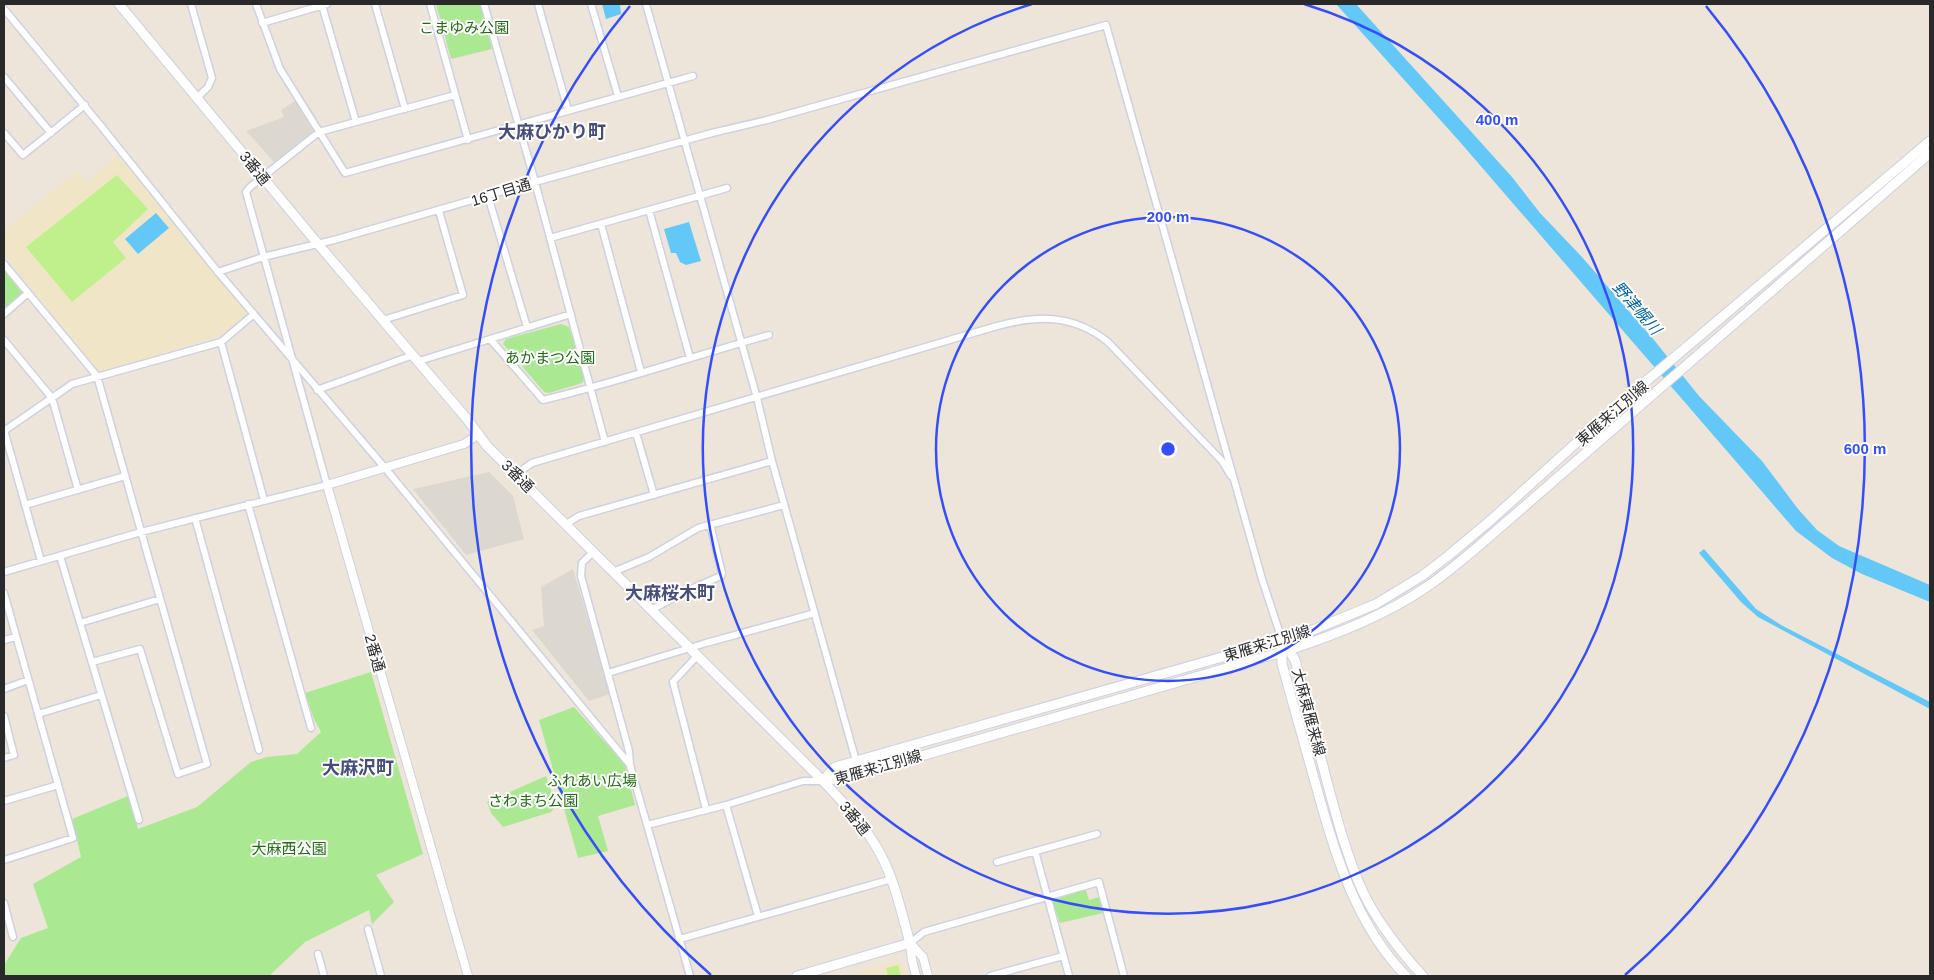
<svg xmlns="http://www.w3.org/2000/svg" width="1934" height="980" font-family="Helvetica,'Noto Sans JP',sans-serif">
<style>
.education{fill:#f0e5c7}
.green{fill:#aae891}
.pitch{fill:#c0f08b}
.plaza{fill:#dcd8d0}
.water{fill:#63c8f8}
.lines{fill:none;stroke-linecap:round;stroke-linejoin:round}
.minor-casing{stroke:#ced1e3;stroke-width:9}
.tertiary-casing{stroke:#ced1e3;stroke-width:10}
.secondary-casing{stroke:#ced1e3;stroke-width:11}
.minor{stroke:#fff;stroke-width:6}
.tertiary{stroke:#fff;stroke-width:8}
.secondary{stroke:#fff;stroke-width:9}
.ring{fill:none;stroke:#344eff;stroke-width:2.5}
.labels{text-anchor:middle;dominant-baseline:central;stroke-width:4;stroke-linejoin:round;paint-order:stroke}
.park-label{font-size:15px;fill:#216b14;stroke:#fff}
.street-label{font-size:15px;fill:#292929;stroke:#fff}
.water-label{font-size:16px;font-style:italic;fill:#0363a3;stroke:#fff}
.quarter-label{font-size:18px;font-weight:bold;fill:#464d7d;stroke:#fff}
.centre{fill:#344eff;stroke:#fff;stroke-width:2.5}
.ring-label{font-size:15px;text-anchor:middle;font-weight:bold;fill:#344eff;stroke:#fff;stroke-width:4;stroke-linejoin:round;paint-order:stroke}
</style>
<rect width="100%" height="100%" fill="#ede5d9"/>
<path class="education" d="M118,155L249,313L224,334L103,372L97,369L4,254V230L76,172L87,183Z
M899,961L904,965L907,976H844Z"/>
<path class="green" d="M436,4H480L492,49L451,59Z
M4,270L22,293L4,309Z
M561,324L569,327L586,378L582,383L549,393L544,392L503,344L506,339Z
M371,672L423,854L376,875L394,902L372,924L369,910L305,942L270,975L265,976H4V965L21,938L48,928L33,884L81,857L72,819L128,796L138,829L197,807L251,762L267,757L297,754L321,732L314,719L305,693Z
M574,707L625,765L635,805L598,816L608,851L578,858L539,720Z
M546,776L556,806L551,812L503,827L491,813L487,802Z
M1086,890L1089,900L1099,897L1103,913L1060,923L1052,900Z"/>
<path class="pitch" d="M117,175L148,209L113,242L126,258L72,302L26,247Z
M898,965L901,976H888L886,968Z"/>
<path class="plaza" d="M295,101L313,131L274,162L246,131L284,117L281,110Z
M489,472L513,496L524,539L466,555L413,489Z
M573,569L610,694L589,701L532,630L544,626L541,587Z"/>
<path class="water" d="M602,4H620L621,14L606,19Z
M1336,4H1356L1512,177L1540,213L1581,256L1654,340L1699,396L1762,461L1798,509L1817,530L1839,546L1930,585V602L1862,574L1832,558L1796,531L1460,142Z
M156,213L169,228L138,254L125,239Z
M689,222L701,261L686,265L680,262L676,253H671L664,229Z
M1704,549L1756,609L1781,625L1930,702V709L1758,617L1741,602L1699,553Z"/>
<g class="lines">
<defs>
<path id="minor" d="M191,4L212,78L208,87L197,98
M256,4L280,69L345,173L693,76
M375,4L405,109
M430,4L468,140
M484,4L535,182L605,442
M538,4L568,110
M591,4L618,96
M646,4L757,398L772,461L856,761
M322,5L356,122
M4,9L101,126L218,272L385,468L630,765L690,976
M262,23L327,4
M4,77L51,133
M4,133L23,155L85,105
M488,196L527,327
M649,210L690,358
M601,224L641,372
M550,238L727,188
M4,264L97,376L207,764L178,774L140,649L92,662
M218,272L263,257L334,240L535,182L712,133L767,120L1106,25L1262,579L1282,640
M4,314L28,293
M383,320L463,295L439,211
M490,339L543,400C619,382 693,356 769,335
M4,340L52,398L78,490
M221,342L264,500
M419,361L571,314
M317,390L413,355
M4,430L41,561
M4,431L72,384L221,342L254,314
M636,433L654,495
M516,474L532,463L997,326C1038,315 1073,314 1108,342L1222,461L1231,476
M248,504L311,728
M25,505L125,476
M195,518L259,750
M566,524L579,516L772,461
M593,552L582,563L581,576L629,751L630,765
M60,556L139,820
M4,572L141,532L327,485L246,192L250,187L319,132L455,95
M613,572L649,557L698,528L784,505
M4,593L73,838L4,860
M651,610L682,593L721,576L722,573L710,524
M80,623L160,599
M4,640L16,637
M697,656L673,682L706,809
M608,673L706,643L815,613
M4,689L28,680
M38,714L101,695
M4,716L14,755L4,758
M4,801L58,785
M726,805L758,916
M647,825L726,805L803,781H823
M1035,851L1069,976
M997,862L1097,834
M4,903L13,937
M368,929L381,976
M680,939L892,879
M910,943L924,932L1099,882L1124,976
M318,954L324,976
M990,976L1063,956"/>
<path id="tertiary" d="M910,943L923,957L928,976
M910,943L912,960L916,976
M468,976L327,485L464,444L479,434"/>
<path id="secondary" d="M119,4L318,244L467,419L487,446L823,781C845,804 866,827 881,855C895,882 902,914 910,943L797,976
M1286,646L1295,660C1305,699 1316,738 1326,778C1336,815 1346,854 1362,890C1374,917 1402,954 1423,976
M1282,647V664C1292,700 1302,735 1312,771C1332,843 1352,921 1406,976
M823,781L835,767L1282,640L1313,630L1376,604L1422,576L1448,556L1491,520L1618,405L1930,141
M823,781L845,778L1289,650C1337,634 1386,615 1428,586C1457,566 1484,541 1511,518L1930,153"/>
</defs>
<use href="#minor" class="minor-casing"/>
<use href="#tertiary" class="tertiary-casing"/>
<use href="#secondary" class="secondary-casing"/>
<use href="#minor" class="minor"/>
<use href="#tertiary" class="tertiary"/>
<use href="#secondary" class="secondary"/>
</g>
<g class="ring">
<circle cx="1168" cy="449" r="232"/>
<path d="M1304 4A465 465 0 1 1 1032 4"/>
<path d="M711 975A697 697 0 0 1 630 6M1706 6A697 697 0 0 1 1625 975"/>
</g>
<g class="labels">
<g class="park-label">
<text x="464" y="27">こまゆみ公園</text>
<text x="550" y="357">あかまつ公園</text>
<text x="592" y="780">ふれあい広場</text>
<text x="533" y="800">さわまち公園</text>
<text x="289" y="848">大麻西公園</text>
</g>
<g class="street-label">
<text transform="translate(255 168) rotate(51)">3番通</text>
<text transform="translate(501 192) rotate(-17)">16丁目通</text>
<text transform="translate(1612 413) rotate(-41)">東雁来江別線</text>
<text transform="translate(518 476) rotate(45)">3番通</text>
<text transform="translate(1267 643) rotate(-17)">東雁来江別線</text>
<text transform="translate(375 653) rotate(74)">2番通</text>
<text transform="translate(1309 712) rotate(75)">大麻東雁来線</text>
<text transform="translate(878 767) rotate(-16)">東雁来江別線</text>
<text transform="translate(855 818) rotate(51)">3番通</text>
</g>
<g class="water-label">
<text transform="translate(1637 308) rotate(49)">野津幌川</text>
</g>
<g class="quarter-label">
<text x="552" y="132">大麻ひかり町</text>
<text x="670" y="593">大麻桜木町</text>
<text x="358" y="768">大麻沢町</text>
</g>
</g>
<circle cx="1168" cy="449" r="8" class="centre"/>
<g class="ring-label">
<text x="1497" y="125">400 m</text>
<text x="1168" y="222">200 m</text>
<text x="1865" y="454">600 m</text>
</g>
<rect width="1934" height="980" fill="none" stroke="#292929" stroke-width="10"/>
</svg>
